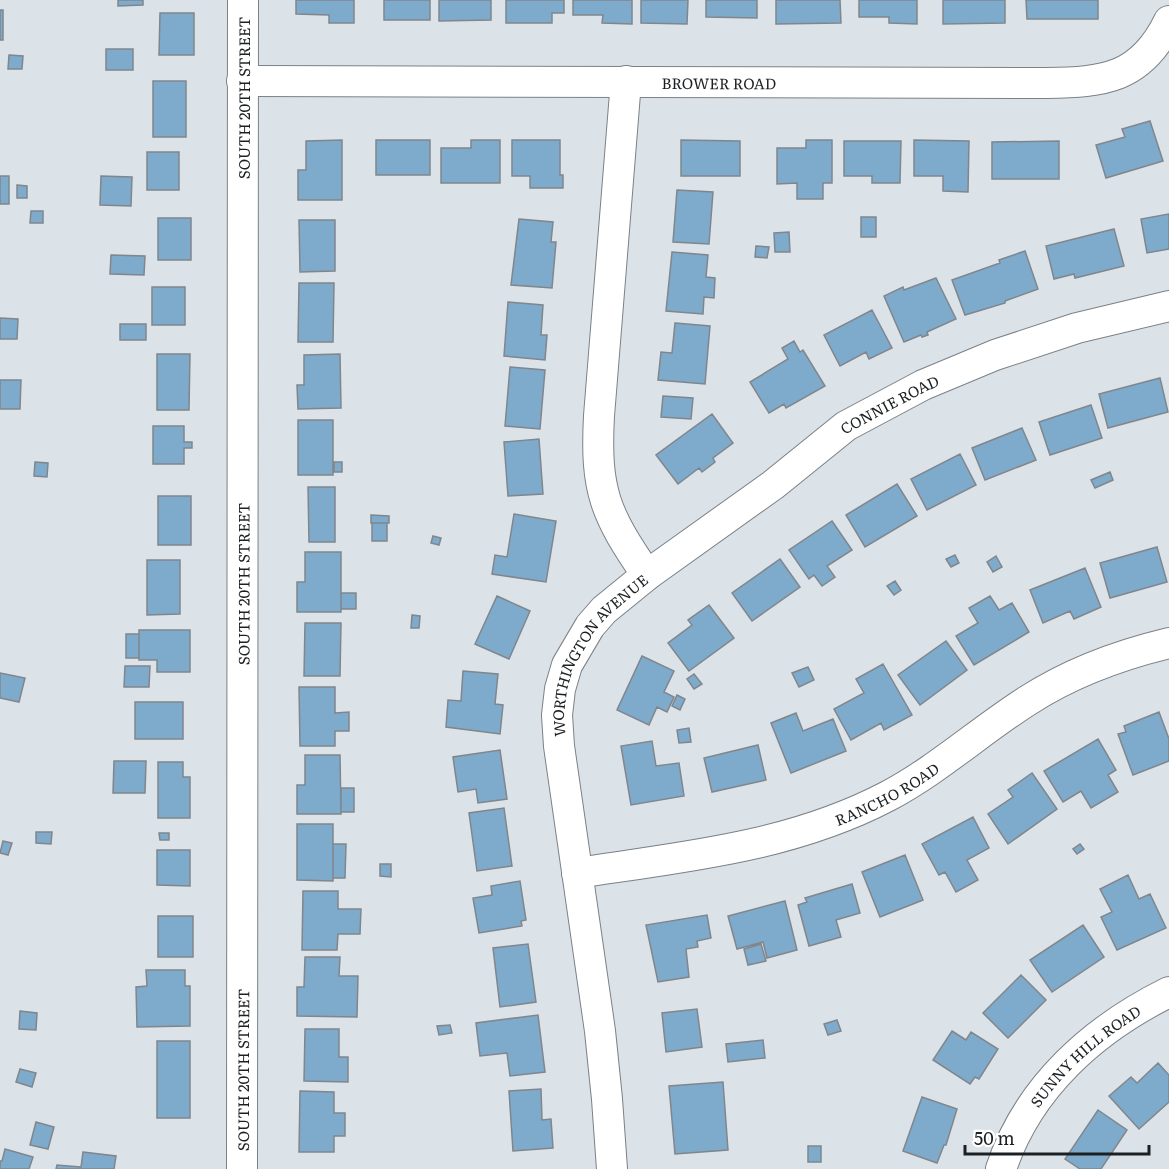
<svg xmlns="http://www.w3.org/2000/svg" width="1169" height="1169" font-family="Literata,serif">
<style>
.building{fill:#7eaacc;stroke:#80868c;stroke-width:1.5}
.lines{fill:none;stroke-linecap:round;stroke-linejoin:round}
.minor-casing{stroke:#7b8187;stroke-width:32}
.minor{stroke:#fff;stroke-width:30}
.labels{text-anchor:middle;dominant-baseline:central;stroke-width:5;stroke-linejoin:round;paint-order:stroke}
.street-label{font-size:15px;fill:#1d2022;stroke:#fff}
</style>
<rect width="100%" height="100%" fill="#dbe2e8"/>
<path class="building" d="M118,0H143V5L118,6Z
M296,0H354V23H329V15L296,14Z
M384,0H430V20H384Z
M439,0H491V20L439,21Z
M506,0H564V13H552V23H506Z
M573,0H632V24L602,23L603,15H573Z
M641,0H688L687,24L641,23Z
M706,0H757V18L706,17Z
M776,0H840L841,23L776,24Z
M859,0H917V24L889,23V17H859Z
M943,0H1005V23L943,24Z
M1026,0H1098V19H1027Z
M0,10H3V40H0Z
M160,13H194V55H159Z
M106,49H133V70H106Z
M9,55L23,56L22,69H8Z
M153,81H186V137H153Z
M1150,121L1163,161L1106,178L1096,145L1125,137L1122,129Z
M342,140V200H298V170H306V141Z
M376,140H430V175H376Z
M471,140H500V183H441V148H471Z
M512,140H560V175H563V188H530V176H512Z
M681,140L740,141V176H681Z
M806,140H832V183H823V199H797V183L777,184V148H806Z
M914,140L969,141L968,192L943,191V176H914Z
M844,141H901L900,183H872V176H844Z
M1059,141V179H992V142Z
M147,152H179V190H147Z
M0,176H9V204H0Z
M101,176L132,177L131,206L100,205Z
M17,185L27,186V198H17Z
M677,190L713,192L709,244L673,242Z
M31,211H43V223H30Z
M1169,214V249L1147,253L1141,219Z
M861,217H876V237H861Z
M158,218H191V260H158Z
M519,219L553,222L551,242H556L552,288L511,285Z
M299,220H335V271L300,272Z
M1114,229L1124,266L1075,278L1074,274L1054,279L1046,246Z
M789,232L790,252H775L774,233Z
M756,246L769,247L767,258L755,257Z
M1025,251L1038,289L1005,301V303L965,315L952,280L1000,263L999,260Z
M672,252L708,255L706,277L715,278L714,298L704,297L703,314L666,311Z
M111,255L145,256L144,275L110,274Z
M936,278L956,319L927,332L928,335L922,337L921,335L904,342L884,296L903,287L904,290Z
M299,283H334L333,342H298Z
M152,287H185V325H152Z
M508,302L543,305L541,335H547L545,360L504,356Z
M872,310L892,348L869,359L866,352L840,366L824,335Z
M0,318L18,319L17,339H0Z
M675,323L710,326L705,384L658,380L661,352L672,353Z
M120,324H146V340H120Z
M794,341L800,352L803,350L825,386L786,408L784,404L769,413L750,382L788,359L782,348Z
M157,354H190L189,410H157Z
M340,354L341,408L298,409L297,385H304V355Z
M510,367L545,370L540,429L505,426Z
M1160,378L1168,412L1108,428L1099,394Z
M0,380H21L20,409H0Z
M663,396L693,398L691,419L661,417Z
M1091,405L1102,438L1050,455L1039,422Z
M712,414L733,443L713,458L715,462L702,472L699,468L678,484L656,455Z
M298,420H333V475H298Z
M153,426H184V442H192V448H184V464H153Z
M1022,428L1036,460L985,480L972,448Z
M539,439L543,494L508,496L504,442Z
M960,454L976,485L927,510L911,479Z
M35,462L48,463L47,477L34,476Z
M334,462H342V472H334Z
M1110,472L1113,480L1095,488L1091,480Z
M897,484L917,516L865,547L846,515Z
M308,487H335V542H309Z
M158,496H191V545H158Z
M514,514L556,521L546,582L492,574L495,555L507,557Z
M371,515L389,516V523H371Z
M832,521L852,550L827,566L835,577L822,586L814,575L809,579L789,550Z
M372,523H387V541H372Z
M433,536L441,538L439,545L431,543Z
M1157,547L1167,582L1110,598L1100,563Z
M305,552H341V612H297V582H305Z
M955,555L959,563L951,567L946,559Z
M996,556L1002,567L993,572L987,562Z
M780,559L800,587L752,621L732,593Z
M147,560H180V614L147,615Z
M1085,568L1101,607L1074,619L1070,611L1043,623L1030,590Z
M895,581L901,590L894,595L887,586Z
M341,593H356V609H341Z
M497,596L530,611L509,659L475,644Z
M990,596L999,610L1012,603L1029,632L974,665L956,636L978,623L969,608Z
M709,605L734,638L689,671L668,643L692,625L688,620Z
M412,615L420,616L419,628H411Z
M305,623H341L340,676H304Z
M139,630H190V672H157V660H139Z
M126,634H139V658H126Z
M946,641L967,670L920,705L898,675Z
M642,656L674,671L664,692L674,697L667,712L657,707L649,725L617,710Z
M883,664L912,715L884,730L881,723L851,740L834,709L864,693L856,679Z
M125,666H150L149,687H124Z
M808,667L814,680L799,687L792,673Z
M463,671L498,674L495,704L503,705L500,734L446,727L448,700L461,701Z
M0,673L25,678L19,702L0,698Z
M694,674L702,684L694,689L687,679Z
M299,687H335V713L349,712V731H335V746H300Z
M677,695L685,699L680,710L672,706Z
M135,702H183V739H135Z
M1159,712L1169,739V761L1133,775L1118,734L1126,732L1124,726Z
M796,713L803,731L833,719L846,751L791,773L771,723Z
M689,728L691,742L679,743L677,730Z
M1098,739L1116,770L1108,775L1118,792L1091,808L1081,791L1063,802L1044,771Z
M652,741L656,766L679,763L684,796L631,805L621,746Z
M758,745L766,780L712,792L704,758Z
M500,750L507,799L478,803L476,789L458,792L453,757Z
M305,755H340L341,814H297V785H305Z
M114,761H146L145,793H113Z
M158,762H183V777H190V818H158Z
M1032,773L1057,809L1008,844L988,814L1013,797L1008,790Z
M341,788H354V812H341Z
M504,808L512,866L477,871L469,813Z
M973,817L989,848L967,860L978,880L956,892L945,872L939,875L922,844Z
M297,824H333V881L297,880Z
M36,832H52L51,844L36,843Z
M159,833H169V840H160Z
M3,841L12,843L8,855L0,853Z
M333,844H346L345,878H333Z
M1080,844L1084,849L1077,854L1073,849Z
M157,850H190V886L157,885Z
M905,855L923,900L880,917L862,872Z
M380,864H391V877L380,876Z
M1128,875L1139,899L1150,894L1166,928L1117,950L1101,917L1112,912L1100,889Z
M520,881L526,920L521,921L522,926L479,933L473,898L492,895L491,886Z
M852,884L860,913L836,920L841,937L809,946L798,905L807,902L805,898Z
M303,891H338V909H361L360,934H338L337,950H302Z
M785,901L797,950L767,958L763,942L737,949L728,916Z
M707,915L711,938L697,941L698,947L686,949L689,977L658,982L646,925Z
M158,916H193V957H158Z
M1083,925L1104,957L1052,992L1030,960Z
M528,944L536,1002L500,1007L493,948Z
M761,944L766,961L748,965L744,949Z
M305,957H340L339,976H358L357,1017L297,1016V987H304Z
M146,970H185V986H190V1026L137,1027L136,987L147,986Z
M1021,975L1046,1000L1008,1038L983,1013Z
M697,1009L702,1047L666,1052L662,1013Z
M20,1011L37,1013L36,1030L19,1029Z
M538,1015L545,1072L510,1076L507,1053L480,1056L476,1023Z
M837,1020L841,1031L828,1035L824,1024Z
M450,1025L452,1033L439,1035L437,1026Z
M305,1029H339V1057H348V1082L304,1081Z
M952,1031L966,1040L971,1032L998,1049L979,1079L975,1077L970,1084L933,1060Z
M763,1040L765,1058L728,1062L726,1044Z
M157,1041H190V1118H157Z
M1158,1063L1169,1075V1102L1139,1129L1109,1096L1131,1077L1137,1083Z
M20,1069L36,1073L32,1087L16,1082Z
M723,1082L728,1150L675,1154L669,1086Z
M541,1089L542,1120L551,1119L553,1148L513,1151L509,1091Z
M300,1091L334,1092V1113H345V1136H334V1152H299Z
M922,1097L957,1109L946,1145H944L937,1163L903,1151Z
M1098,1110L1127,1130L1101,1169H1080L1065,1159Z
M36,1122L54,1127L48,1149L30,1145Z
M808,1146H821V1162H808Z
M5,1149L33,1157L29,1169H0V1161H2Z
M83,1152L116,1156L114,1169H56L57,1165L81,1167Z"/>
<g class="lines">
<defs>
<g id="minor">
<path id="s1" d="M242,81L1046,83C1104,82 1141,79 1169,21"/>
<path d="M626,81L599,416C595,491 605,514 647,575"/>
<path id="s2" d="M577,873C683,857 791,847 888,796C937,770 980,731 1027,701C1070,673 1119,655 1169,643"/>
<path id="s3" d="M242,1169L243,0"/>
<path id="s4" d="M612,1169L607,1099L600,1031L559,746L557,715L560,689L567,665L590,626L604,610L647,575L773,485L846,426L923,385L995,355L1077,328L1169,306"/>
<path id="s5" d="M1001,1169C1028,1087 1094,1029 1169,992"/>
</g>
</defs>
<use href="#minor" class="minor-casing"/>
<use href="#minor" class="minor"/>
</g>
<g class="labels">
<g class="street-label">
<text stroke="none"><textPath href="#s1" startOffset="477">BROWER ROAD</textPath></text>
<text stroke="none"><textPath href="#s3" startOffset="1071">SOUTH 20TH STREET</textPath></text>
<text stroke="none"><textPath href="#s4" startOffset="928">CONNIE ROAD</textPath></text>
<text stroke="none"><textPath href="#s3" startOffset="585">SOUTH 20TH STREET</textPath></text>
<text stroke="none"><textPath href="#s4" startOffset="532">WORTHINGTON AVENUE</textPath></text>
<text stroke="none"><textPath href="#s2" startOffset="322">RANCHO ROAD</textPath></text>
<text stroke="none"><textPath href="#s5" startOffset="144">SUNNY HILL ROAD</textPath></text>
<text stroke="none"><textPath href="#s3" startOffset="99">SOUTH 20TH STREET</textPath></text>
</g>
</g>
<path d="M965 1145v9h184v-9" fill="none" stroke="#1d2022" stroke-width="3"/>
<text x="974" y="1145" font-size="18" fill="#1d2022" stroke="#ffffff" stroke-width="4.5" paint-order="stroke">50 m</text>
</svg>
